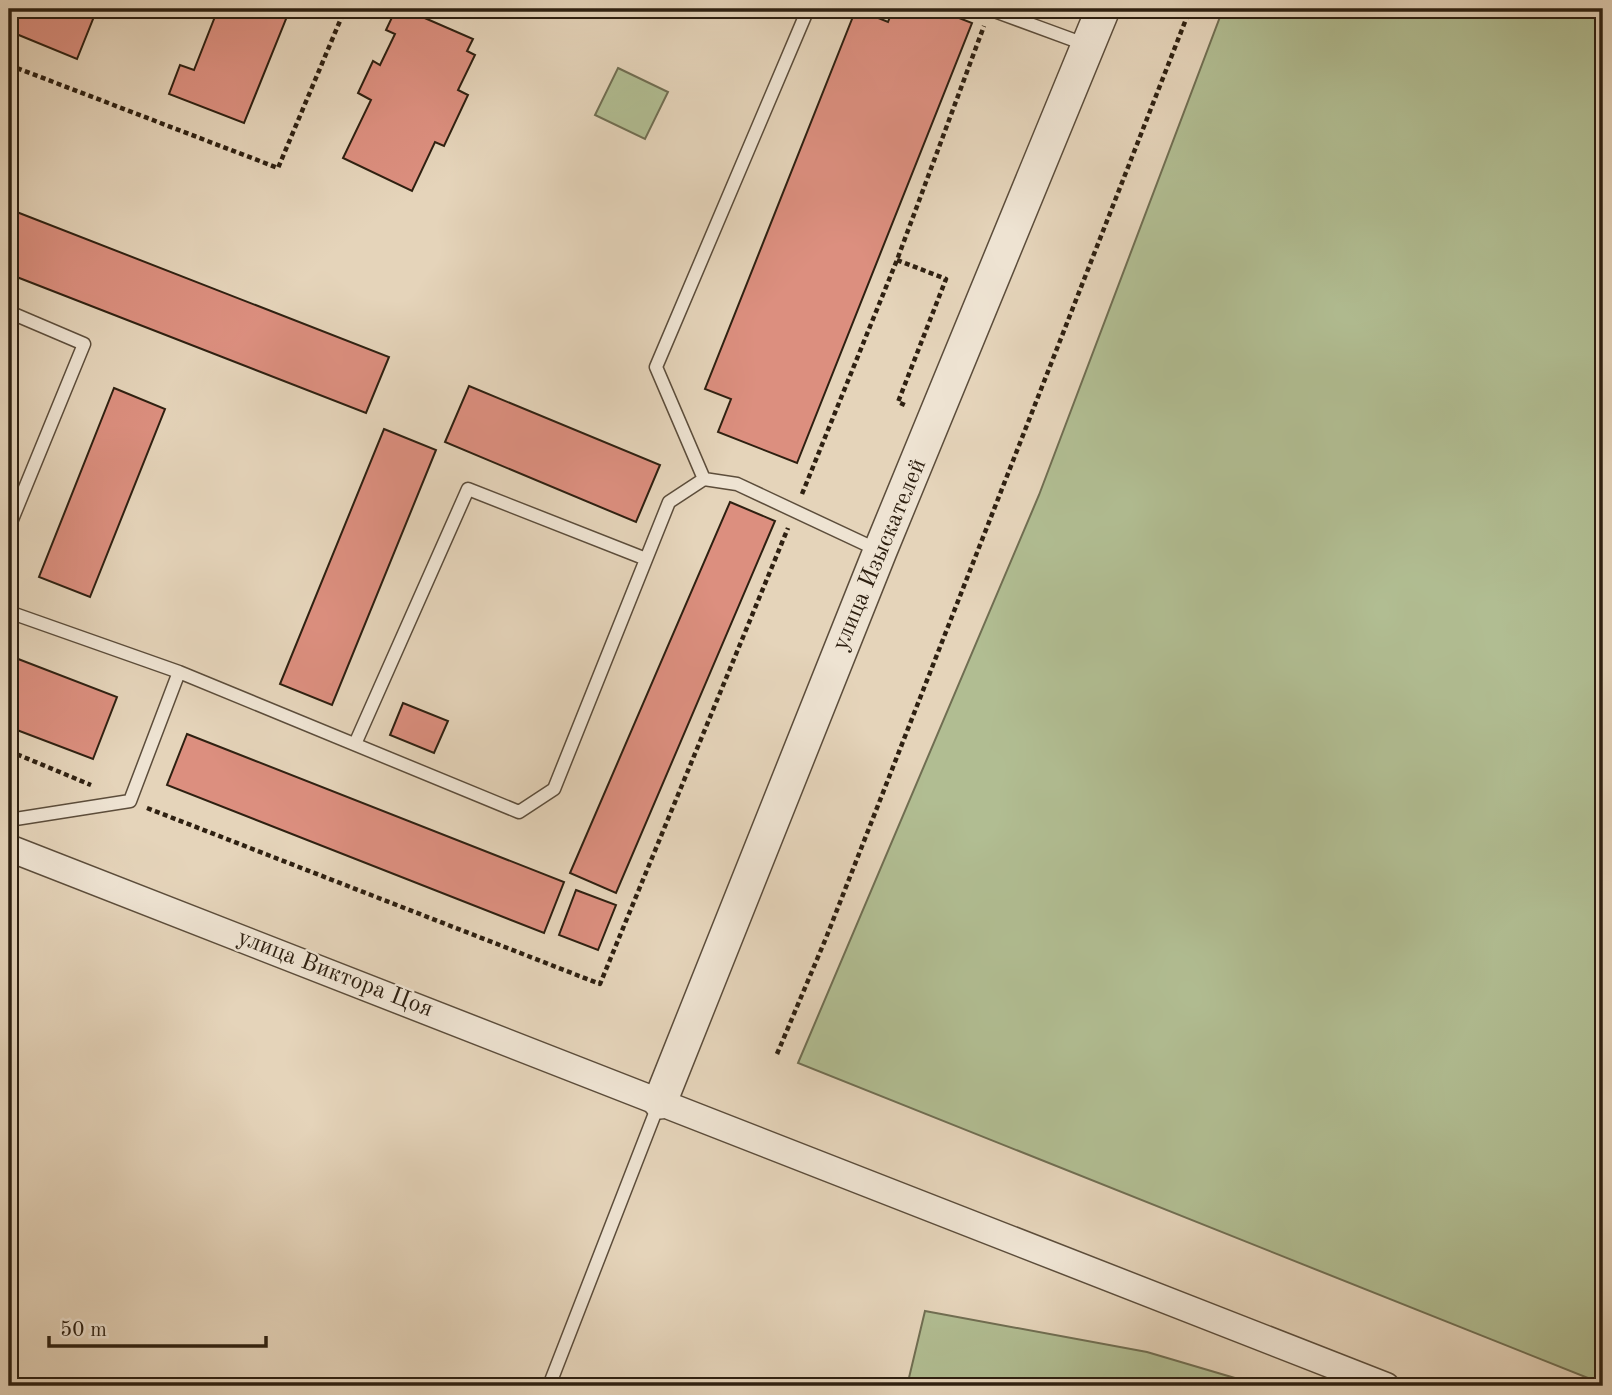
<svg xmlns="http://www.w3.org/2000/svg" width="1612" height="1395" font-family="'Old Standard TT',serif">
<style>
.green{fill:#b1bd92;stroke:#706e52;stroke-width:2}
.building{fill:#dc8f7f;stroke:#2e2011;stroke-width:2}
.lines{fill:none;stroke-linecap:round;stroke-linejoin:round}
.service-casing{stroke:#5c4d3b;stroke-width:15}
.minor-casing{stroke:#5c4d3b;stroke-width:29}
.tertiary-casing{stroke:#5c4d3b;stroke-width:36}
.path{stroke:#2e2011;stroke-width:4.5;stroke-dasharray:5 3.5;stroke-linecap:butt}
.service{stroke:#eee3d2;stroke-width:12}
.minor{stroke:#eee3d2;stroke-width:26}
.tertiary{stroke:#eee3d2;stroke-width:33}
.labels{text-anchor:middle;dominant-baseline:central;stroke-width:5;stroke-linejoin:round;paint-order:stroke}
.street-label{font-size:24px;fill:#2e2011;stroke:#eee3d2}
</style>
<rect width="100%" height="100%" fill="#e5d4ba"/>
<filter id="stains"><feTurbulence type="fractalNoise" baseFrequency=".00286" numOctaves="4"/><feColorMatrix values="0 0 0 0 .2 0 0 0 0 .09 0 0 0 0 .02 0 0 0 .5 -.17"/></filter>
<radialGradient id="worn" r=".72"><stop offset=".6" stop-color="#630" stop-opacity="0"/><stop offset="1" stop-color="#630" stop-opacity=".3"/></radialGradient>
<path class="green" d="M1223,9H1603V1384L798,1063L1039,495Z
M618,68L668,92L645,139L595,115Z
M925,1311L1147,1352L1262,1386H907Z"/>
<path class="building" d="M9,9H97L77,59L9,31Z
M218,9H290L244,123L169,94L180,65L194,70Z
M404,9L473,39L467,51L475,55L458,90L468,95L444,146L435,142L412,191L343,158L371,100L358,93L373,61L380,65L395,34L386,30L394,13L400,16Z
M856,9L888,22L893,9H936L972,23L797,463L718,432L731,399L705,389Z
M9,209L389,357L366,413L9,274Z
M469,386L660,465L636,522L445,442Z
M114,388L165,409L90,597L39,577Z
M384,429L436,450L332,705L280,684Z
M730,502L775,521L616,893L570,873Z
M13,657L117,697L93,759L9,727V667Z
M403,703L448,721L434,753L390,735Z
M187,734L564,882L544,933L167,785Z
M576,890L616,905L598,950L559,935Z"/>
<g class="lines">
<defs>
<path id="service" d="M989,9L1087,45
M450,10L451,9
M9,312L84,344L9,527
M704,479L656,367L808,9
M9,612L179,672
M355,744L468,489L646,559
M9,820L130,801L179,672L519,812L554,789L669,502L704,479L737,484L880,551
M549,1386L659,1103"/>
<path id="minor" d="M9,848L1386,1386"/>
<path id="tertiary" d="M660,1102L880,551L1103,9"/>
</defs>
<use href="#service" class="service-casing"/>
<use href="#minor" class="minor-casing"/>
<use href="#tertiary" class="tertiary-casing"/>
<path class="path" d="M9,65L278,168L345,9
M897,260L946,279L898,402L907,406
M802,494L897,260L984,26
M9,751L91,785
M147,808L600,984L788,528
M777,1054L826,938L1190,9"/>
<use href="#service" class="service"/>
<use href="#minor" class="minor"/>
<use href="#tertiary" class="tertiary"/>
</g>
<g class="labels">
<g class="street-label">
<text transform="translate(880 555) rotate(-67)">улица Изыскателей</text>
<text transform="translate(335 974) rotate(21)">улица Виктора Цоя</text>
</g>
</g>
<rect width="1612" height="1395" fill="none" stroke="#e5d4ba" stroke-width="35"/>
<rect x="10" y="10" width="1591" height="1374" fill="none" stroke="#2e2011" stroke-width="3.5"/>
<rect x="18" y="18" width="1577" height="1360" fill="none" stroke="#2e2011" stroke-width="2"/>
<path d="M49 1336v10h217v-10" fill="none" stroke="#2e2011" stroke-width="3.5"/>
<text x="60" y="1336" font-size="21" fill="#2e2011" stroke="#eee3d2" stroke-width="5" paint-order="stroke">50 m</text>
<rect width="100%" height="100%" filter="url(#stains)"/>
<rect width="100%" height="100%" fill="url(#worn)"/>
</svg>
